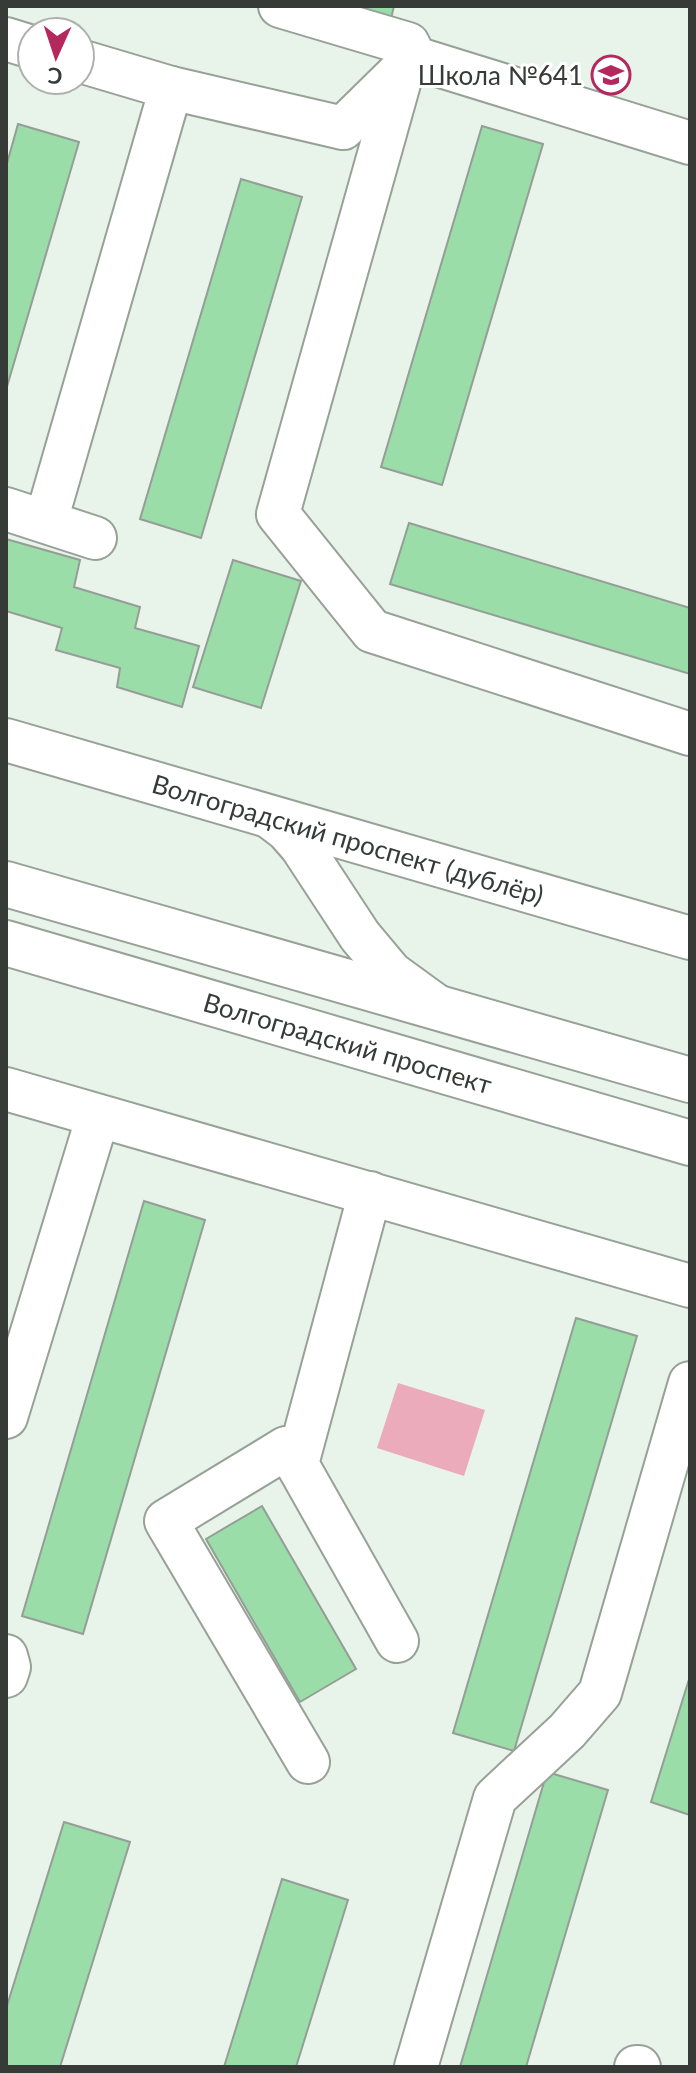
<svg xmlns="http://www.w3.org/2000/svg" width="696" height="2073" font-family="Lato,sans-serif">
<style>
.green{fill:#ebabba}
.building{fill:#9adda8;stroke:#949e96;stroke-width:2}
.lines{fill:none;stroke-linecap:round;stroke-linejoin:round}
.minor-casing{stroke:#97a198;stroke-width:46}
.major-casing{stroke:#97a198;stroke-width:48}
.minor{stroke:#fff;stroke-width:42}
.major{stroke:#fff;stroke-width:44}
.labels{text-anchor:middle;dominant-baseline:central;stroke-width:6;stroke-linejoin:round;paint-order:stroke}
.poi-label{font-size:26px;fill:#373b38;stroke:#fff;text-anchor:end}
.street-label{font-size:26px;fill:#373b38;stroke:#fff}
</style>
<rect width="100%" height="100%" fill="#e8f3ea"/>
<path class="green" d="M398,1383L485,1410L464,1476L377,1448Z"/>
<path class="building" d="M314,6H394L389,27Z
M18,124L79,142L6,390V167Z
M482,126L543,144L442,485L381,467Z
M241,179L302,197L201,538L140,519Z
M409,523L690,608V674L390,584Z
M6,539L80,560L74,587L140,607L135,628L199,646L182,707L117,687L120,668L56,650L62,628L6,611Z
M233,560L301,581L261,708L193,687Z
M144,1201L205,1220L83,1634L22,1616Z
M576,1318L637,1336L514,1751L453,1733Z
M262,1506L356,1669L300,1702L206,1539Z
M690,1676V1815L651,1802Z
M547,1772L608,1790L526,2067H460Z
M64,1822L130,1842L60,2067H6V2009Z
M282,1879L348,1900L296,2067H224Z"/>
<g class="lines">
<defs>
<g id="minor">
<path d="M280,6L408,44L415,58L690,143"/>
<path d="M6,39L32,47"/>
<path d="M415,58L403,69L278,514L372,631L690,734"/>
<path d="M171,88L343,128L402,70"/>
<path d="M6,509L95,538"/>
<path d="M46,521L171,88L80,61"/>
<path id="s1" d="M6,740L690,938"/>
<path d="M270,817L287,830L301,846L360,936L391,973L435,1005"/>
<path d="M6,1089L690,1286"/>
<path d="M370,1193L297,1464L397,1641"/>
<path d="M6,1417L98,1116"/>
<path d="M297,1464L286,1448L166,1521L308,1762"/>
<path d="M6,1656L9,1667L6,1676"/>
<path d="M416,2067L495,1798L567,1731L600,1693L690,1383"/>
<path d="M636,2067H639"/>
</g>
<g id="major">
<path d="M6,884L690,1080"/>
<path id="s2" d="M6,943L690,1143"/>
</g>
</defs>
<use href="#minor" class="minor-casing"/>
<use href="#major" class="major-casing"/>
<use href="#minor" class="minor"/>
<use href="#major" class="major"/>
</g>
<defs>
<symbol id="school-ring" viewBox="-11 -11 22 22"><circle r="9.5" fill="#fff" stroke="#b5285e" stroke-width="1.5"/><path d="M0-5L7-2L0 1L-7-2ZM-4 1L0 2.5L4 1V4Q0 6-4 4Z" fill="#b5285e"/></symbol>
</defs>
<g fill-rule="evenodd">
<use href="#school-ring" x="589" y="53" width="44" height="44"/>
</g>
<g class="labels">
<g class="poi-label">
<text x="583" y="75">Школа №641</text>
</g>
<g class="street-label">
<text stroke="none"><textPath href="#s1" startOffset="356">Волгоградский проспект (дублёр)</textPath></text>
<text stroke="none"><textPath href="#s2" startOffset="356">Волгоградский проспект</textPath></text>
</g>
</g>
<rect width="696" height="2073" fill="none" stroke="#373b38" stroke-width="16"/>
<g transform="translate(56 56) rotate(183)"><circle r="38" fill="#ffffff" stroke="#afb1af" stroke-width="2"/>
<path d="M0-6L14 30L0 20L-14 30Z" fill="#b5285e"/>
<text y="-12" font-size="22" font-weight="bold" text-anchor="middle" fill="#373b38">С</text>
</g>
</svg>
